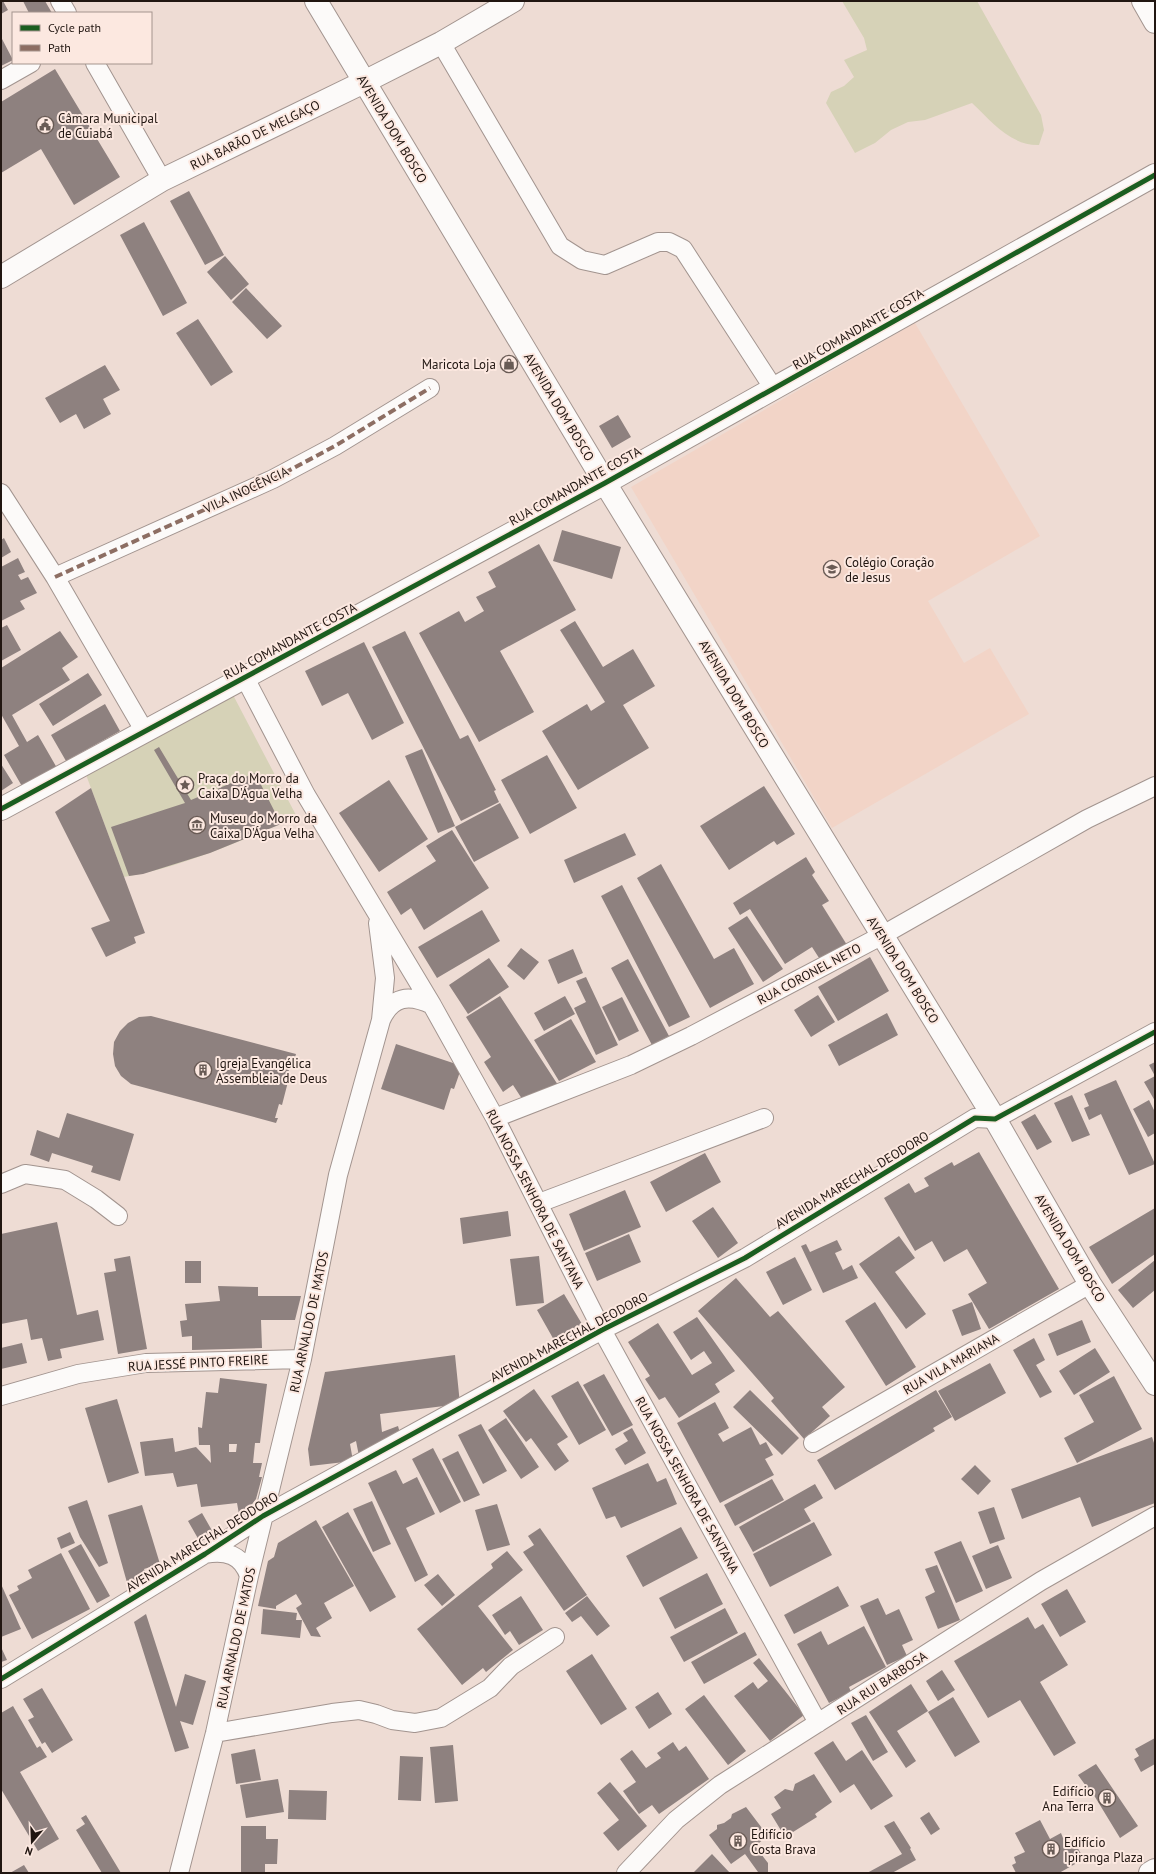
<svg xmlns="http://www.w3.org/2000/svg" width="1156" height="1874" font-family="'PT Sans',sans-serif">
<style>
.built{fill:#f2d4c7}
.green{fill:#d6d2b7}
.building{fill:#8e817f;fill-rule:evenodd}
.lines{fill:none;stroke-linecap:round;stroke-linejoin:round}
.minor-casing{stroke:#a2948f;stroke-width:20}
.tertiary-casing{stroke:#a2948f;stroke-width:24}
.secondary-casing{stroke:#a2948f;stroke-width:24}
.minor{stroke:#fcfaf9;stroke-width:18}
.tertiary{stroke:#fcfaf9;stroke-width:22}
.secondary{stroke:#fcfaf9;stroke-width:22}
.quiet{stroke:#8d6e63;stroke-width:4;stroke-dasharray:8 4;stroke-linecap:butt}
.cycleway-casing{stroke:#fce8e0;stroke-width:8}
.cycleway{stroke:#1b5e20;stroke-width:5}
.labels{text-anchor:middle;dominant-baseline:central;stroke-width:4;stroke-linejoin:round;paint-order:stroke}
.poi-label{font-size:13px;fill:#211611;stroke:#fce8e0;text-anchor:start}
.street-label{font-size:13px;fill:#211611;stroke:#fce8e0}
</style>
<rect width="100%" height="100%" fill="#eedcd4"/>
<path class="built" d="M915,323L1040,536L928,601L964,663L990,648L1029,714L832,828L631,487Z"/>
<path class="green" d="M842,1H977L1041,115L1044,130L1039,145C1011,146 991,121 972,103L925,120L908,122L891,130L875,143L855,153L826,103L831,92L844,86L854,77L844,60L867,50L864,38Z
M232,693L297,817C241,840 184,867 124,877L85,772Z"/>
<path class="building" d="M1,1H3L8,10L1,14Z
M23,1H45L52,13H29Z
M1,37L13,60L1,66Z
M55,69L120,177L74,205L41,149L1,173V102Z
M189,191L224,255L205,265L170,201Z
M144,222L187,303L163,316L120,235Z
M225,256L249,284L231,300L207,272Z
M246,288L282,326L267,339L232,302Z
M198,319L233,372L211,386L176,333Z
M105,365L120,390L103,399L111,414L84,429L76,414L60,423L45,398Z
M618,415L631,437L612,448L599,426Z
M562,530L621,547L612,579L553,561Z
M4,538L11,552L1,558V540Z
M539,544L576,610L500,651L534,712L479,742L419,633L459,611L465,622L484,611L476,597L496,587L488,572Z
M18,558L25,572L18,575L21,580L28,577L37,593L20,601L25,609L1,621V567Z
M575,621L603,667L633,649L655,686L623,705L649,748L578,790L542,731L587,704L591,711L605,702L560,630Z
M7,625L21,650L1,661V628Z
M60,631L78,657L62,668L70,680L12,715L27,742L38,735L57,768L23,788L4,755L19,746L1,714V668Z
M405,631L460,739L468,735L496,790L494,791L499,802L461,821L372,647Z
M364,642L404,723L372,740L348,693L322,706L305,671Z
M88,673L102,695L53,726L39,704Z
M105,704L120,731L66,761L51,735Z
M159,747L191,800L255,773L281,824L210,853L143,874L129,876L111,827L185,803L154,750Z
M422,749L455,826L438,833L405,756Z
M547,755L577,808L530,834L501,780Z
M1,764L13,783L1,791Z
M389,780L428,839L379,872L339,813Z
M764,786L795,834L777,845L774,841L729,870L700,826Z
M91,788L145,933L134,937L136,943L106,957L91,928L110,921L55,812Z
M500,803L519,838L474,862L455,827Z
M452,830L489,888L424,930L411,908L401,915L387,892L436,861L426,846Z
M625,833L636,855L574,883L564,860Z
M806,857L815,872L812,875L829,901L822,905L847,945L821,961L812,947L785,964L750,909L740,915L733,903Z
M661,864L714,959L734,948L754,984L710,1008L637,878Z
M622,885L690,1017L669,1027L601,896Z
M482,910L500,941L437,978L418,947Z
M747,916L783,969L763,982L728,928Z
M521,948L539,962L524,980L507,966Z
M573,949L583,973L558,984L548,960Z
M870,957L889,991L838,1021L818,987Z
M489,958L509,987L468,1014L449,985Z
M628,959L669,1036L652,1045L611,968Z
M586,977L618,1045L596,1055L574,1008L586,1002L576,981Z
M818,995L835,1022L811,1037L794,1010Z
M500,996L558,1085L526,1105L513,1085L503,1092L484,1062L491,1057L466,1017Z
M565,996L575,1014L544,1031L534,1013Z
M622,997L639,1031L619,1041L602,1007Z
M887,1013L898,1035L839,1066L828,1045Z
M151,1016L296,1054L294,1061L292,1060L288,1073L290,1074L282,1105L279,1104L275,1118H278L276,1123L131,1084L121,1076L115,1066L113,1054L114,1042L120,1031L128,1023L139,1017Z
M571,1019L596,1062L559,1081L534,1040Z
M396,1044L462,1066L454,1089L451,1088L444,1110L381,1089Z
M1155,1062V1076L1149,1065Z
M1155,1076V1101L1144,1082Z
M1116,1080L1155,1164L1129,1175L1101,1114L1089,1120L1084,1108L1089,1106L1084,1094Z
M1072,1095L1090,1135L1072,1142L1054,1103Z
M1149,1100L1155,1112V1133L1148,1137L1133,1109Z
M67,1113L134,1134L120,1181L91,1172L93,1166L52,1153L49,1162L30,1155L37,1130L59,1138Z
M1035,1114L1052,1142L1037,1150L1021,1122Z
M979,1152L1059,1289L989,1329L968,1294L987,1283L967,1249L944,1262L932,1241L915,1251L884,1198L909,1183L915,1193L929,1186L924,1178L952,1162L954,1166Z
M705,1153L721,1182L666,1212L650,1182Z
M625,1190L641,1227L584,1251L569,1214Z
M713,1207L738,1243L718,1258L692,1221Z
M1155,1208V1254L1112,1284L1089,1247Z
M508,1211L511,1236L463,1244L460,1218Z
M57,1222L77,1315L98,1310L104,1340L60,1349L62,1358L48,1361L42,1338L31,1340L27,1319L1,1324V1234Z
M629,1234L641,1262L597,1281L585,1253Z
M899,1236L915,1258L895,1272L926,1314L906,1329L859,1264Z
M837,1240L842,1250L835,1253L843,1270L852,1265L858,1278L823,1293L801,1246L806,1244L810,1252Z
M130,1256L147,1349L118,1354L104,1273L116,1271L114,1259Z
M539,1256L544,1303L516,1306L510,1259Z
M795,1257L812,1290L783,1305L766,1272Z
M1155,1260V1290L1133,1308L1118,1290Z
M185,1261H201V1283H185Z
M736,1278L770,1317L778,1311L845,1387L822,1407L830,1416L804,1439L771,1401L774,1398L698,1311Z
M218,1286L258,1287V1296H301L295,1320H261L262,1348L192,1350V1336L182,1337L180,1321L187,1320L185,1304L220,1301Z
M564,1294L582,1324L554,1340L537,1310Z
M875,1302L916,1367L886,1386L845,1321Z
M972,1302L981,1329L962,1336L952,1310Z
M697,1317L735,1371L715,1384L720,1392L679,1418L665,1397L659,1400L645,1379L650,1376L628,1342L658,1323L692,1375L712,1363L704,1351L691,1360L673,1332Z
M1082,1320L1091,1342L1057,1356L1048,1334Z
M1034,1338L1045,1360L1036,1365L1052,1392L1040,1398L1013,1350Z
M22,1343L27,1363L1,1369V1348Z
M1095,1348L1110,1372L1074,1395L1059,1371Z
M455,1355L460,1404L380,1414L382,1432L398,1426L401,1437L359,1456L356,1441L350,1444L353,1461L310,1466L308,1449L325,1372Z
M990,1363L1006,1393L955,1421L938,1391Z
M604,1374L633,1425L612,1436L583,1385Z
M1114,1376L1142,1429L1077,1463L1064,1438L1094,1422L1079,1395Z
M220,1378L267,1384L260,1443H255L253,1463H262L259,1477H262L256,1499L240,1520L237,1503L201,1507L197,1484L177,1487L173,1473L145,1476L140,1442L173,1438L175,1452L196,1447L211,1463L210,1445H199L198,1427L202,1428L206,1392L218,1393ZM229,1444H237L236,1452H229Z
M578,1381L606,1430L579,1445L551,1396Z
M534,1389L568,1437L557,1444L569,1461L555,1471L531,1438L526,1442L503,1411Z
M750,1390L799,1438L782,1455L733,1407Z
M936,1390L952,1417L933,1428L935,1431L835,1490L817,1460Z
M117,1399L139,1473L108,1483L85,1408Z
M715,1402L729,1428L718,1434L723,1442L751,1427L760,1445L766,1442L773,1455L765,1459L774,1475L720,1503L677,1423Z
M506,1418L539,1467L521,1479L488,1430Z
M481,1424L507,1471L483,1484L458,1435Z
M632,1428L646,1453L625,1465L615,1449L628,1441L623,1433Z
M1152,1437L1155,1446V1503L1092,1527L1080,1497L1022,1519L1011,1489Z
M433,1448L461,1502L440,1513L412,1459Z
M458,1451L480,1495L464,1502L442,1459Z
M648,1463L657,1482L666,1478L677,1504L621,1528L615,1516L606,1519L592,1488Z
M975,1465L991,1481L978,1495L961,1479Z
M396,1470L403,1484L417,1477L435,1514L406,1528L428,1575L415,1582L368,1483Z
M772,1479L784,1500L735,1526L724,1505Z
M815,1484L823,1498L804,1509L811,1521L753,1552L739,1527Z
M87,1500L108,1563L99,1567L80,1537L68,1507Z
M372,1501L391,1544L373,1552L353,1509Z
M497,1504L510,1545L487,1551L475,1510Z
M142,1505L160,1564L144,1569L148,1580L128,1586L108,1515Z
M994,1507L1005,1539L990,1544L978,1512Z
M348,1512L396,1597L370,1612L322,1527Z
M202,1513L214,1534L200,1542L188,1521Z
M316,1520L354,1586L324,1603L332,1618L316,1628L321,1637L311,1636L296,1608L302,1604L296,1594L276,1606V1609L258,1606L268,1561L274,1557L278,1543Z
M814,1522L832,1555L770,1587L753,1554Z
M681,1527L698,1558L643,1587L626,1556Z
M540,1528L587,1595L564,1611L523,1552L534,1545L528,1536Z
M70,1532L75,1543L61,1549L57,1538Z
M961,1541L983,1591L956,1603L934,1552Z
M81,1544L110,1596L97,1603L68,1551Z
M998,1545L1012,1578L986,1589L972,1556Z
M507,1551L523,1570L478,1606L513,1650L486,1672L483,1668L462,1685L417,1629L493,1568L491,1564Z
M61,1553L90,1609L32,1639L9,1595L19,1590L17,1586L32,1578L28,1570Z
M937,1565L960,1620L938,1629L925,1597L935,1592L925,1569Z
M707,1573L723,1604L675,1629L659,1598Z
M438,1574L455,1595L442,1606L424,1585Z
M1,1584L21,1629L1,1637Z
M838,1586L849,1606L794,1634L784,1615Z
M1067,1589L1086,1622L1060,1637L1041,1604Z
M521,1596L543,1630L519,1645L510,1631L505,1635L492,1615Z
M587,1596L610,1626L597,1636L581,1616L572,1622L565,1613Z
M878,1598L886,1615L899,1609L913,1640L902,1645L907,1656L887,1665L860,1606Z
M725,1608L738,1633L684,1662L670,1637Z
M263,1609L297,1613L296,1620H302L300,1638L261,1634Z
M146,1614L176,1707L185,1674L206,1681L193,1725L180,1721L189,1748L175,1752L134,1622Z
M1028,1617L1035,1629L1043,1624L1068,1665L1040,1682L1076,1743L1054,1756L1020,1700L988,1718L954,1661Z
M864,1626L886,1667L849,1687L851,1692L829,1703L797,1644L821,1631L828,1645Z
M745,1632L757,1655L704,1684L691,1662Z
M1,1647L7,1660L1,1662Z
M592,1654L627,1709L601,1725L566,1671Z
M759,1658L804,1715L770,1741L734,1696L753,1682L758,1689L768,1681L753,1663Z
M942,1670L955,1690L938,1701L926,1681Z
M911,1684L928,1711L897,1731L916,1761L906,1768L869,1712Z
M42,1688L73,1740L52,1753L45,1742L42,1744L28,1720L34,1717L23,1699Z
M658,1692L672,1714L649,1729L635,1707Z
M704,1695L746,1751L728,1765L685,1709Z
M953,1697L980,1742L955,1757L928,1712Z
M13,1706L37,1748L40,1746L47,1757L20,1772L59,1839L38,1851L1,1789V1713Z
M866,1715L888,1752L873,1761L851,1723Z
M1155,1738V1764L1141,1772L1134,1759L1139,1756L1135,1749Z
M833,1741L846,1761L862,1750L893,1796L871,1810L854,1784L840,1793L814,1753Z
M673,1742L679,1751L686,1746L709,1779L659,1814L652,1805L639,1814L623,1791L636,1782L620,1759L632,1750L646,1768L661,1758L657,1753Z
M453,1745L458,1801L435,1803L430,1747Z
M255,1749L261,1780L236,1784L231,1754Z
M400,1756L423,1757L421,1801L398,1800Z
M1096,1764L1138,1826L1120,1838L1092,1792L1091,1793L1078,1775Z
M814,1774L832,1802L815,1814L817,1817L785,1837L771,1814L781,1808L774,1797L785,1789L793,1791L795,1784Z
M278,1779L284,1812L246,1818L240,1785Z
M610,1782L647,1826L618,1851L603,1833L619,1820L597,1793Z
M289,1790L327,1791L326,1820L288,1819Z
M746,1807L768,1836L755,1846L768,1863V1872L766,1873L758,1872L745,1854L731,1864L709,1835L717,1829V1825L724,1823L731,1818L732,1814Z
M929,1812L940,1829L931,1835L920,1818Z
M86,1815L121,1873H102L76,1830L85,1824L81,1818Z
M1040,1820L1050,1839L1061,1833L1063,1838L1069,1836L1074,1846L1076,1845L1084,1859L1059,1873H1016L1012,1865L1016,1863L1014,1857L1025,1852L1015,1833Z
M894,1821L911,1848L910,1849L916,1860L892,1873H867L902,1854L884,1826Z
M241,1826H266V1839H278L277,1864H265V1873H241Z
M712,1854L730,1873H693Z
M24,1865L29,1873H10Z"/>
<g class="lines">
<defs>
<path id="minor" d="M60,1L67,13
M441,43L560,246L582,260L605,265L658,242H669L683,249L774,389
M95,63L162,180
M1,80L31,63
M1,493L55,577L145,732
M55,577L273,479L335,446L430,388
M245,678L306,795L432,1005L495,1118L602,1330L818,1723
M381,1020C392,996 409,994 432,1005
M495,1118L631,1065L691,1036L881,936L1087,819L1155,786
M1,1184L25,1174L65,1180L96,1199L118,1216
M539,1203L764,1118
M1,1396L78,1374L146,1363L302,1359
M813,1443L1090,1284
M205,1554C226,1550 242,1555 249,1576
M1,1679L205,1554L263,1516L602,1330L745,1258L975,1118L995,1119L1155,1032
M215,1733L332,1713L359,1710L376,1714L392,1720L415,1723L441,1718L490,1688L511,1666L555,1637
M179,1873L215,1733L249,1576L302,1359L338,1175L381,1020L385,978L378,923
M626,1873L676,1820L720,1785L1041,1581L1155,1516"/>
<path id="tertiary" d="M1143,1L1155,22
M1,277L162,180L364,82L441,43L513,1
M1,809L605,483L1155,175
M1150,1873L1155,1870"/>
<path id="secondary" d="M316,1L605,483L995,1119L1090,1284L1155,1384"/>
</defs>
<use href="#minor" class="minor-casing"/>
<use href="#tertiary" class="tertiary-casing"/>
<use href="#secondary" class="secondary-casing"/>
<use href="#minor" class="minor"/>
<use href="#tertiary" class="tertiary"/>
<use href="#secondary" class="secondary"/>
<path class="quiet" d="M55,577L273,479L335,446L430,388"/>
<defs>
<path id="cycleway" d="M1,809L605,483L1155,175
M1,1679L205,1554L263,1516L602,1330L745,1258L975,1118L995,1119L1155,1032"/>
</defs>
<use href="#cycleway" class="cycleway-casing"/>
<use href="#cycleway" class="cycleway"/>
</g>
<defs>
<symbol id="civic-ring" viewBox="-11 -11 22 22"><circle r="9.5" fill="#fce8e0" stroke="#695b55" stroke-width="1.5"/><path d="M-.6-6.5H3V-4.5H.6V-3L4-1V1h2V6H-6V1h2V-1L-.6-3ZM-1.2 2.5V6h2.4V2.5Z" fill="#695b55"/></symbol>
<symbol id="shop-ring" viewBox="-11 -11 22 22"><circle r="9.5" fill="#fce8e0" stroke="#695b55" stroke-width="1.5"/><path d="M-5-2.5h2.3a2.7 3.5 0 0 1 5.4 0H5L5.5 6h-11ZM-1.5-2.5h3a1.5 2.3 0 0 0-3 0Z" fill="#695b55"/></symbol>
<symbol id="school-ring" viewBox="-11 -11 22 22"><circle r="9.5" fill="#fce8e0" stroke="#695b55" stroke-width="1.5"/><path d="M0-5L7-2L0 1L-7-2ZM-4 1L0 2.5L4 1V4Q0 6-4 4Z" fill="#695b55"/></symbol>
<symbol id="sight-ring" viewBox="-11 -11 22 22"><circle r="9.5" fill="#fce8e0" stroke="#695b55" stroke-width="1.5"/><path d="M0-6L1.8-2.2L6-1.7L2.9 1.2L3.7 5.4L0 3.3L-3.7 5.4L-2.9 1.2L-6-1.7L-1.8-2.2Z" fill="#695b55"/></symbol>
<symbol id="museum-ring" viewBox="-11 -11 22 22"><circle r="9.5" fill="#fce8e0" stroke="#695b55" stroke-width="1.5"/><path d="M0-6L6-3V-2H-6V-3ZM-5-1h2V3h-2ZM-1-1h2V3h-2ZM3-1h2V3H3ZM-6 4H6V6H-6Z" fill="#695b55"/></symbol>
<symbol id="building-ring" viewBox="-11 -11 22 22"><circle r="9.5" fill="#fce8e0" stroke="#695b55" stroke-width="1.5"/><path d="M-4-6H4V6H1V3H-1V6H-4ZM-2.5-4.3h1.7v1.8h-1.7ZM.8-4.3h1.7v1.8H.8ZM-2.5-1h1.7V.8h-1.7ZM.8-1h1.7V.8H.8Z" fill="#695b55"/></symbol>
</defs>
<g fill-rule="evenodd">
<use href="#civic-ring" x="35" y="115" width="20" height="20"/>
<use href="#shop-ring" x="499" y="354" width="20" height="20"/>
<use href="#school-ring" x="822" y="559" width="20" height="20"/>
<use href="#sight-ring" x="175" y="775" width="20" height="20"/>
<use href="#museum-ring" x="187" y="815" width="20" height="20"/>
<use href="#building-ring" x="193" y="1060" width="20" height="20"/>
<use href="#building-ring" x="1097" y="1788" width="20" height="20"/>
<use href="#building-ring" x="728" y="1831" width="20" height="20"/>
<use href="#building-ring" x="1041" y="1839" width="20" height="20"/>
</g>
<g class="labels">
<g class="poi-label">
<text x="58" y="118">Câmara Municipal<tspan x="58" dy="15">de Cuiabá</tspan></text>
<text x="496" y="364" text-anchor="end">Maricota Loja</text>
<text x="845" y="562">Colégio Coração<tspan x="845" dy="15">de Jesus</tspan></text>
<text x="198" y="778">Praça do Morro da<tspan x="198" dy="15">Caixa D'Água Velha</tspan></text>
<text x="210" y="818">Museu do Morro da<tspan x="210" dy="15">Caixa D'Água Velha</tspan></text>
<text x="216" y="1063">Igreja Evangélica<tspan x="216" dy="15">Assembleia de Deus</tspan></text>
<text x="1094" y="1791" text-anchor="end">Edifício<tspan x="1094" dy="15">Ana Terra</tspan></text>
<text x="751" y="1834">Edifício<tspan x="751" dy="15">Costa Brava</tspan></text>
<text x="1064" y="1842">Edifício<tspan x="1064" dy="15">Ipiranga Plaza</tspan></text>
</g>
<g class="street-label">
<text transform="translate(392 129) rotate(59)">AVENIDA DOM BOSCO</text>
<text transform="translate(255 135) rotate(-26)">RUA BARÃO DE MELGAÇO</text>
<text transform="translate(858 329) rotate(-30)">RUA COMANDANTE COSTA</text>
<text transform="translate(559 407) rotate(59)">AVENIDA DOM BOSCO</text>
<text transform="translate(575 486) rotate(-29)">RUA COMANDANTE COSTA</text>
<text transform="translate(246 490) rotate(-25)">VILA INOCÊNCIA</text>
<text transform="translate(290 641) rotate(-28)">RUA COMANDANTE COSTA</text>
<text transform="translate(734 694) rotate(59)">AVENIDA DOM BOSCO</text>
<text transform="translate(903 970) rotate(58)">AVENIDA DOM BOSCO</text>
<text transform="translate(809 974) rotate(-28)">RUA CORONEL NETO</text>
<text transform="translate(852 1180) rotate(-31)">AVENIDA MARECHAL DEODORO</text>
<text transform="translate(535 1199) rotate(63)">RUA NOSSA SENHORA DE SANTANA</text>
<text transform="translate(1070 1248) rotate(59)">AVENIDA DOM BOSCO</text>
<text transform="translate(309 1322) rotate(-78)">RUA ARNALDO DE MATOS</text>
<text transform="translate(569 1337) rotate(-28)">AVENIDA MARECHAL DEODORO</text>
<text transform="translate(198 1363) rotate(-3)">RUA JESSÉ PINTO FREIRE</text>
<text transform="translate(951 1364) rotate(-30)">RUA VILA MARIANA</text>
<text transform="translate(687 1485) rotate(61)">RUA NOSSA SENHORA DE SANTANA</text>
<text transform="translate(202 1542) rotate(-32)">AVENIDA MARECHAL DEODORO</text>
<text transform="translate(236 1638) rotate(-78)">RUA ARNALDO DE MATOS</text>
<text transform="translate(882 1683) rotate(-33)">RUA RUI BARBOSA</text>
</g>
</g>
<rect width="1156" height="1874" fill="none" stroke="#211611" stroke-width="4"/>
<rect x="12" y="12" width="140" height="52" fill="#fce8e0" stroke="#a4948d"/>
<rect x="20" y="25" width="20" height="6" fill="#1b5e20" stroke="#a4948d"/>
<text x="48" y="32" font-size="12" fill="#211611">Cycle path</text>
<rect x="20" y="45" width="20" height="6" fill="#8d6e63" stroke="#a4948d"/>
<text x="48" y="52" font-size="12" fill="#211611">Path</text>
<g transform="translate(32 1842) rotate(199)" stroke="#fce8e0" stroke-width="3" paint-order="stroke">
<path d="M0-3L7 15L0 10L-7 15Z" fill="#211611"/>
<text y="-6" font-size="11" font-weight="bold" text-anchor="middle" fill="#211611">N</text>
</g>
</svg>
